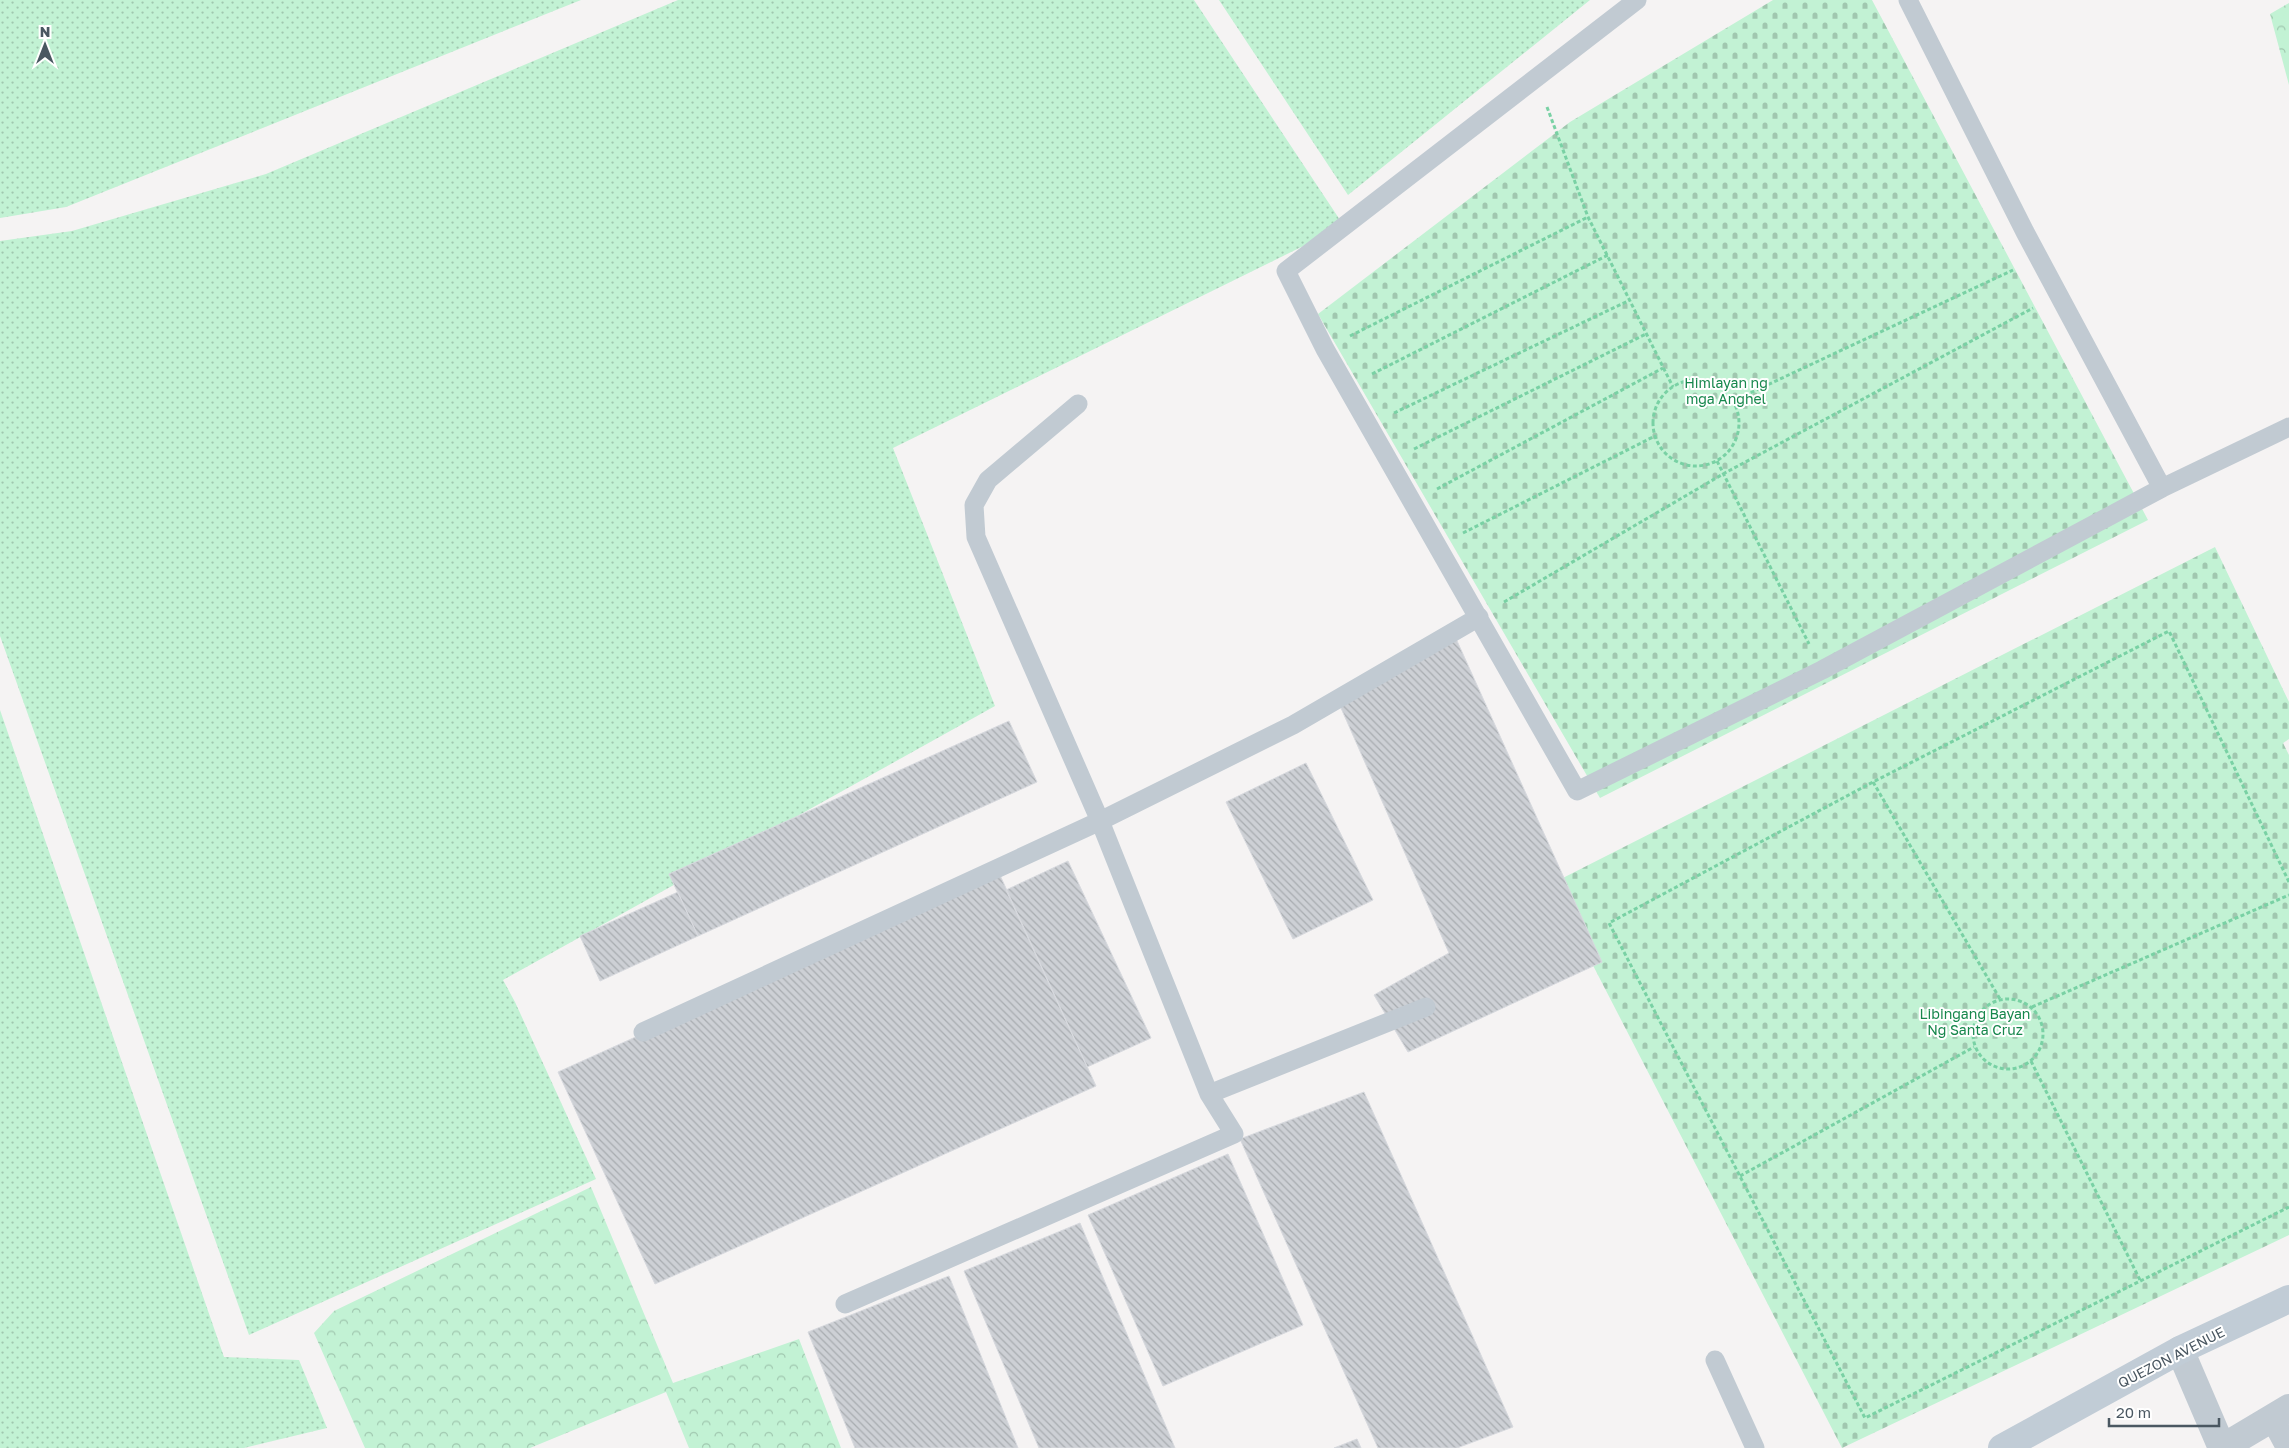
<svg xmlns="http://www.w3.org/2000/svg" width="2289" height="1448" font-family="'Golos Text',sans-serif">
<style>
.green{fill:url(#green-dots)}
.forest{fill:url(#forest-crowns)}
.cemetery{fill:url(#cemetery-stones)}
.building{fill:url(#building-back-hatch);stroke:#d7d9de}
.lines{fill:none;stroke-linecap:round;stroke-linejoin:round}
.path{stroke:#79d1a4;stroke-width:3;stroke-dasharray:4 2.5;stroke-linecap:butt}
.service{stroke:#c1cad2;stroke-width:19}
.minor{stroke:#c1cad2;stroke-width:28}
.secondary{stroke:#c1ccd6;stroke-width:28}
.labels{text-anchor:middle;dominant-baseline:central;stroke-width:4;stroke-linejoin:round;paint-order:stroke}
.park-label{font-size:14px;fill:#16874c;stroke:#fff}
.street-label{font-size:14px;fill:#4a5761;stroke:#fff}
</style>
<defs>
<pattern id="green-dots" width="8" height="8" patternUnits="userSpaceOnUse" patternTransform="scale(1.25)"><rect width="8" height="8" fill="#c2f2d4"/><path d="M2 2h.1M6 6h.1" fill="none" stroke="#a0c7af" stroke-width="1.8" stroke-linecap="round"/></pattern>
<pattern id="forest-crowns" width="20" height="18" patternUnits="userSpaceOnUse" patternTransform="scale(1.25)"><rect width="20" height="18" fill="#c2f2d4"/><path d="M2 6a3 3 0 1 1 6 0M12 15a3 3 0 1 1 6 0" fill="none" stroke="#a0c7af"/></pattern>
<pattern id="cemetery-stones" width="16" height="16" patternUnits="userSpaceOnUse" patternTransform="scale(1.25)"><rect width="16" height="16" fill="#c2f2d4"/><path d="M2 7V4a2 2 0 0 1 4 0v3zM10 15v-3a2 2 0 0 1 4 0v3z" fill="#a0c7af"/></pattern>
<pattern id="building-back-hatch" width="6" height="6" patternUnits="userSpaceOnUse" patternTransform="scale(1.25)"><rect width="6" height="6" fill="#cdd0d5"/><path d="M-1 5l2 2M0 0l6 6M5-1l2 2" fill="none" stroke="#a8acb0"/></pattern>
</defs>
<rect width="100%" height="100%" fill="#f5f3f3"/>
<path class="green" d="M0,0H581L66,207L0,218Z
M678,0H1194L1344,226L893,448L995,706L503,980L515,1002L596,1179L249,1335L0,636V241L72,231L266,174Z
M1219,0H1590L1348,195Z
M0,710L224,1357L299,1360L327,1428L244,1448H0Z"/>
<path class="forest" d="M2289,3V85L2270,14Z
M591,1187L673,1383L799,1339L841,1448H689L666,1392L530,1448H365L314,1333L334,1311Z"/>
<path class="cemetery" d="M1773,0H1872L2148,520L1600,798L1318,314L1570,122Z
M2215,547L2289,702V739L2283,743L2289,755V1235L1842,1448L1551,884Z"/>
<path class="building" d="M1453,632L1602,962L1408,1052L1374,995L1449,953L1337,699Z
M1009,721L1037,782L698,936L669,874Z
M1306,763L1373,900L1293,939L1226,802Z
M1068,861L1151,1038L1087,1067L1006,890Z
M999,873L1096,1086L655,1284L558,1072Z
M678,892L698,936L600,981L580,936Z
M1364,1092L1513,1427L1457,1448H1378L1240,1139Z
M1228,1154L1303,1325L1163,1386L1088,1215Z
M1080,1223L1175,1448H1039L964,1271Z
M949,1276L1018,1448H855L808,1332Z
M1357,1439L1361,1448H1334Z"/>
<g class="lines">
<path class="path" d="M1547,107L1588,217L1673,387
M1350,336L1588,217
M1372,374L1608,255
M1653 423a43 43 0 1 1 86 0a43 43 0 1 1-86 0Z
M1733,401L2013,270
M1394,413L1630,300
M1414,449L1646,334
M1717,461L1809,644
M1437,489L1663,368
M1463,533L1655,436
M1504,602L1723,474L2033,308
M1873,782L2000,999
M2289,882L2169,631L1873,782L1609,923L1865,1418L2289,1207
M1973 1034a35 35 0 1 1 70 0a35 35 0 1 1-70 0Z
M2032,1007L2289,895
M2031,1061L2140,1280
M1740,1176L1974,1047"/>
<path class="service" d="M1637,0L1286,271L1325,349L1577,791L1822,670L2162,488L2025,232L1908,0
M2162,488L2289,427
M643,1032L1100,821L1293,725L1479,617
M1209,1094L1426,1007
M845,1304L1234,1134L1209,1094L1100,821L976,537L974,505L988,480L1078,404
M1715,1360L1755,1448"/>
<path class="minor" d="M2180,1350L2222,1448
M2274,1417L2289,1445
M2222,1448L2289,1408"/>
<path class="secondary" d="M2002,1448L2180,1350L2289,1299"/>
</g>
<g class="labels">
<g class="park-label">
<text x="1726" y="382">Himlayan ng<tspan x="1726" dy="16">mga Anghel</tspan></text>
<text x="1975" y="1013">Libingang Bayan<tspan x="1975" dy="16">Ng Santa Cruz</tspan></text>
</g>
<g class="street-label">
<text transform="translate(2171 1357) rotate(-27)">QUEZON AVENUE</text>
</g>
</g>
<g transform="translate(45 45)" stroke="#ffffff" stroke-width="4" paint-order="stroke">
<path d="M0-4L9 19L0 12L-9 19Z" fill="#4a5761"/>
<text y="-8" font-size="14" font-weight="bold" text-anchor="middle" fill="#4a5761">N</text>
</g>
<path d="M2109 1418v8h110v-8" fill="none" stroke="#4a5761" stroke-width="2.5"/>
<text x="2116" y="1418" font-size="15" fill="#4a5761" stroke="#ffffff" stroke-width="4" paint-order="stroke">20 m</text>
</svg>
